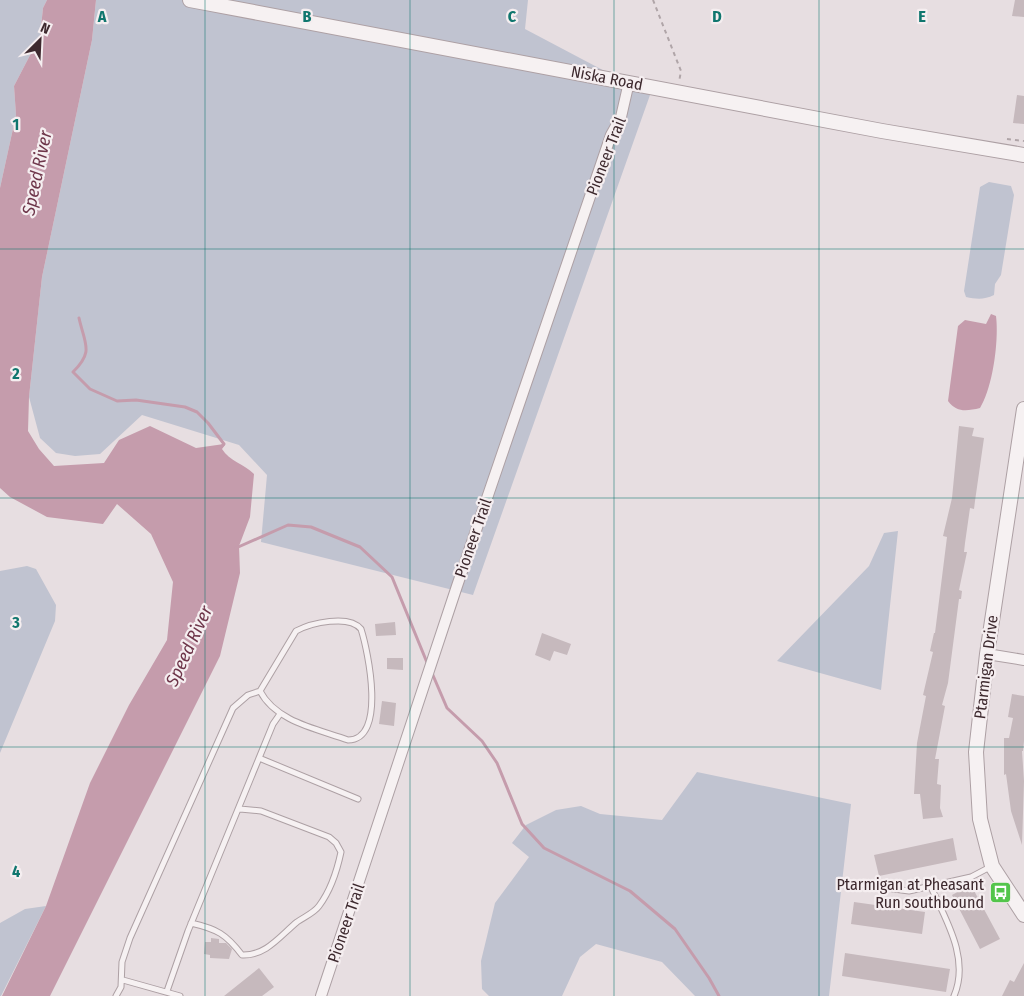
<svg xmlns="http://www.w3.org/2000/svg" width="1024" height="996" font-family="'Fira Sans Condensed',sans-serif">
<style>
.green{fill:#c0c3d0}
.water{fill:#c59cac}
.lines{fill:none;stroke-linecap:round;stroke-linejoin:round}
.stream{stroke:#c59cac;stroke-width:3}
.building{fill:#c6b9bd}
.service-casing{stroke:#ada0a4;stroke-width:7}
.minor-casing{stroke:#ada0a4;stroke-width:12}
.tertiary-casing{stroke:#ada0a4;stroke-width:16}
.path{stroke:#b0a5a8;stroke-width:2;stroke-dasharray:4 4;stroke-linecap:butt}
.service{stroke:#f6f1f2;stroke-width:5}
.minor{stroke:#f6f1f2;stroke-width:10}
.tertiary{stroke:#f6f1f2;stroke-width:14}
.grid{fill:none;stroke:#0f766e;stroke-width:1;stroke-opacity:0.55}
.labels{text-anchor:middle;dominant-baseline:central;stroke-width:4.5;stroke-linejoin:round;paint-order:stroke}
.street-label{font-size:16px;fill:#3d292e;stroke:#f5eef0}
.poi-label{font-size:16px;fill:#3d292e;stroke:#f5eef0;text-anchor:end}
.water-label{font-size:18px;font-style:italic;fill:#6e364a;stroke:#f5eef0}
.grid-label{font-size:16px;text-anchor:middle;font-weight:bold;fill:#0f766e;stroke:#f5eef0;stroke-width:4.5;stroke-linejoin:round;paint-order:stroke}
</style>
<rect width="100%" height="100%" fill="#e7dee1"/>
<path class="green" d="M0,0H47L43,8L40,36L14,86L16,115L0,188Z
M96,0H528L525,29L650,95L473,595L261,542L267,475L239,445L142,415L100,454L75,456L56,453L40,438L29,397L42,277L92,40Z
M989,182L1011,186L1014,195L1001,275L995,284L994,295C984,300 976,299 966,297L964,291L980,187Z
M898,531L881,690L777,661L869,566L884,533Z
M27,566L36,569L56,605L55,621L0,753V571Z
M697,772L851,804L829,996H695L662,962L596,944L580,957L562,996H489L482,989L481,961L495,903L529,857L512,843L526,825L556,810L581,806L600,814L662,820Z
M46,906L1,996H0V923L25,909Z"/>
<path class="water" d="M47,0H96L92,40L42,277L29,397L28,431L39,449L54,466L104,463L119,440L150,426L196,448L224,444L225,445L222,449C229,461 244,464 254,474L250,517L239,546L240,573L220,656L50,996H2L46,906L90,783L129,705L167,640L173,582L151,534L117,504L103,524L47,517L10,497L0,488V188L16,115L14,86L40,36L43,8Z
M991,314L996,316C999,340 993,387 980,408C967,411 957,413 948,401L958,326L965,320L986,324Z"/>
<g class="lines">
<path class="stream" d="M79,318C85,345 94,351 73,372L90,389L117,401L136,400L185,407L197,412L208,423L224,444L222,446
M236,548L288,525L311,527L360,547L392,577L428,665
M432,673L447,708L482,741L497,763L522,824L544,848L630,891L675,929L709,978L719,996"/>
</g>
<path class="building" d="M1015,0H1024V17L1012,16Z
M1017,95L1024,96V124L1013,123Z
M959,426L974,428L972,436L984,438L975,501L974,509L970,508L965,543L964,552H967L959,590L962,591L961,599H959L948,683L942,705L945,706L935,759H939L937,784L941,785L940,808L943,817L923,819L920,794H914L917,743L926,696L923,695L933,652L930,651L934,633H935L947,537L943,536L952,498Z
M395,622L396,635L376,636L375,624Z
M542,633L571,644L567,655L554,651L550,661L535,655Z
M387,658H403V670L387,669Z
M1012,694L1024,696V741L1023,751H1022L1024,781L1022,845L1011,811L1006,774L1004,775V738H1009L1013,718L1008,717Z
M382,701L396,703L394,726L379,724Z
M953,838L957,860L879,876L874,855Z
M971,885L1000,939L980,949L952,895Z
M854,902L925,912L922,934L851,924Z
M211,938L219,939V943H226L232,949L229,959L210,958V955L204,954L205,942H211Z
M845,953L950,969L946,992L842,976Z
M1024,963V996H1002L1010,980L1014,982Z
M259,968L274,987L262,996H224Z"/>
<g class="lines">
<defs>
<path id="service" d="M259,758L358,799
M864,885L909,891L971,877L992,866
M931,887C946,920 970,959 954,996
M191,923C217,929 226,934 242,955C266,956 280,936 297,922C304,917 314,913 319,906C331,890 337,871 341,852L336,843L329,837L261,811L240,809
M123,980L180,996
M167,991L188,931L273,724L280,714
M116,996L121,987L122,962L130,938L233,708L248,695L260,691L296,631C311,623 349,614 361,629C368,651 387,740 348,740C318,729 276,722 260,691"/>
<path id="minor" d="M987,654L1024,660
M321,996L457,586L611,135L621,117L629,82"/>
<path id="tertiary" d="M190,0L882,131L1024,155
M1024,409L987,654L976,752L980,819L992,866L1024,915"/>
</defs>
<use href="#service" class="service-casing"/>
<use href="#minor" class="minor-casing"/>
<use href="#tertiary" class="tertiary-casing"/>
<path class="path" d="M653,0L681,71L679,82
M1007,139L1024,141"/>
<use href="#service" class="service"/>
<use href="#minor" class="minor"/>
<use href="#tertiary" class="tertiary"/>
</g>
<path class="grid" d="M205,0V996M410,0V996M614,0V996M819,0V996M0,249H1024M0,498H1024M0,747H1024"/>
<defs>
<symbol id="bus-square" viewBox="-11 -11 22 22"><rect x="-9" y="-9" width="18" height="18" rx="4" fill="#53c54b" stroke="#f5eef0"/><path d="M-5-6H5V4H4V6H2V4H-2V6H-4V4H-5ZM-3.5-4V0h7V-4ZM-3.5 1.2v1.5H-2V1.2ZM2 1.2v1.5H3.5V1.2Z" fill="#fff"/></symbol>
</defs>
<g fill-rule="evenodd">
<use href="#bus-square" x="988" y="880" width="25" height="25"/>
</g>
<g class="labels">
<g class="street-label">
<text transform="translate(607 78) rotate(11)">Niska Road</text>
<text transform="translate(606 156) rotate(-69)">Pioneer Trail</text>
<text transform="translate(473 538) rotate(-71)">Pioneer Trail</text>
<text transform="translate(986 667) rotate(-83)">Ptarmigan Drive</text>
<text transform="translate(346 923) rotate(-71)">Pioneer Trail</text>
</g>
<g class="poi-label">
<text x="984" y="884">Ptarmigan at Pheasant<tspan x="984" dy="18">Run southbound</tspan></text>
</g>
<g class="water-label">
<text transform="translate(37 173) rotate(-78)">Speed River</text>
<text transform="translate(189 646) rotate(-65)">Speed River</text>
</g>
</g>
<g class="grid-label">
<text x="102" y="22">A</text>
<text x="307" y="22">B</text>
<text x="512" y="22">C</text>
<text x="717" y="22">D</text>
<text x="922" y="22">E</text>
<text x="16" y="130">1</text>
<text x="16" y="379">2</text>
<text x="16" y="628">3</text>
<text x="16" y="877">4</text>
</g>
<g transform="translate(40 40) rotate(24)" stroke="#f5eef0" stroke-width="4" paint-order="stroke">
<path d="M0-4L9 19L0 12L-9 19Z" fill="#3d292e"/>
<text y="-8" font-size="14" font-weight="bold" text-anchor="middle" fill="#3d292e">N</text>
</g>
</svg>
